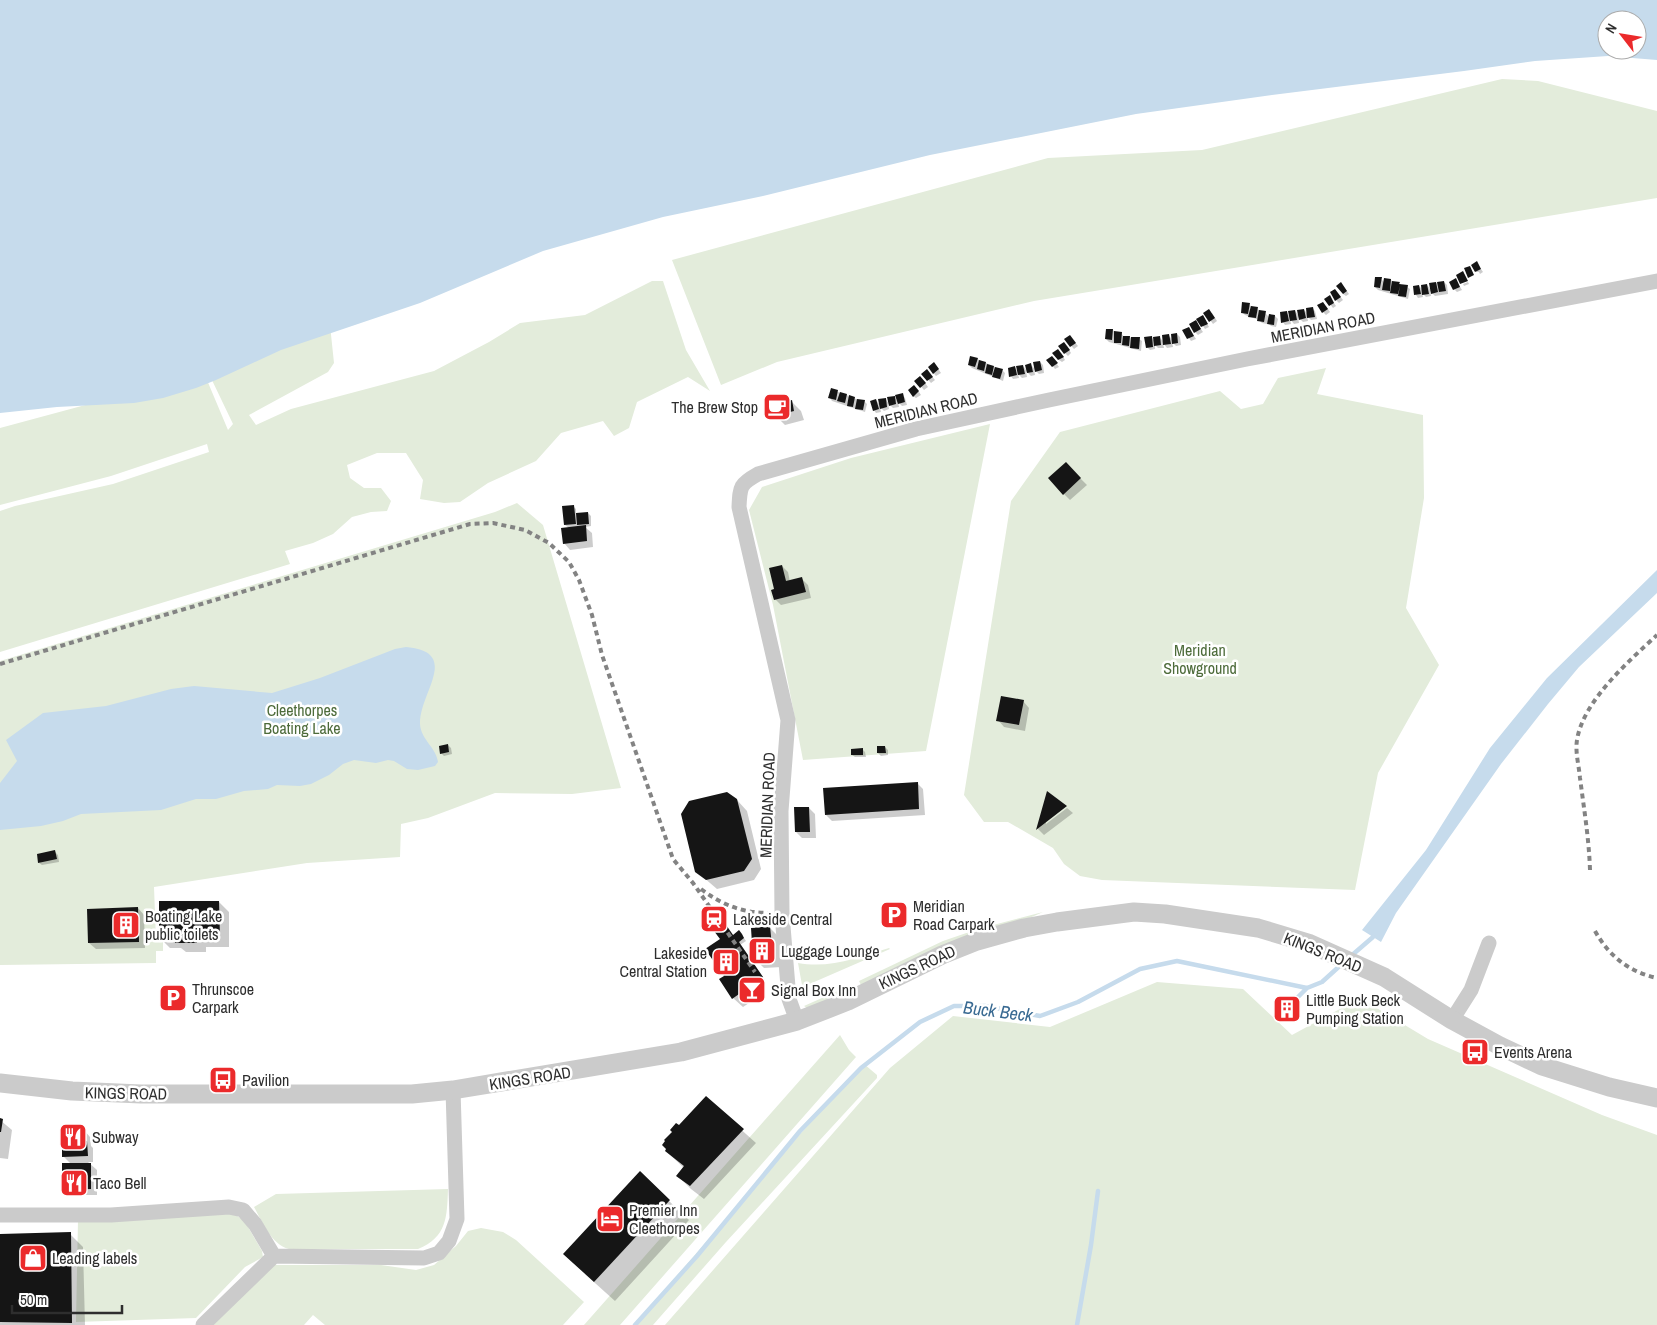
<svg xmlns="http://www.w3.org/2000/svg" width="1657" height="1325" font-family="'Archivo Narrow',sans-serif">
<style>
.green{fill:#e3ecdb}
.water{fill:#c6dbec;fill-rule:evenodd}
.shadow{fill:#0003}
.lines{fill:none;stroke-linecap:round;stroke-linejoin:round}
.stream{stroke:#c6dbec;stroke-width:4.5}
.building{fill:#151515}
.minor{stroke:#cbcbcb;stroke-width:15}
.tertiary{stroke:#cbcbcb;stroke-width:19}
.rail{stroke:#838383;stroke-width:4;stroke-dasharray:5 4;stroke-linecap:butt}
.labels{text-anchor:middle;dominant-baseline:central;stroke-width:5;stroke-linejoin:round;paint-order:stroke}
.street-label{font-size:16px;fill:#2e2e2e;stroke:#fff}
.poi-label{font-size:16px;fill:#2e2e2e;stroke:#fff;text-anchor:start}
.park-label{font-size:16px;fill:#4d6b3a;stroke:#fff}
.water-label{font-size:18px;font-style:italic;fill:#396a92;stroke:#fff}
</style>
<rect width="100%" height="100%" fill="#fff"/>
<path class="green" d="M1502,79L1538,81L1657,111V198L1034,301L777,362L721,385L672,260L1048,158L1202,150Z
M652,281H663L686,350L710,391L688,377L637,402L629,428L614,436L603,421L561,433L536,461L488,483L460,502L444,503L420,499L423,480L406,453H377L347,465L350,478L364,488H381L391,501L387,511L371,512L352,517L333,534L313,543L285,551L290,564L0,652V511L15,506L113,484L209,452L207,444L111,476L0,505V428L204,373L228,430L233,424L210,376L330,325L334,363L328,372L249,415L256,425L291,409L434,371L489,342L520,323L585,315Z
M1326,368L1317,394L1423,415L1424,498L1406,608L1439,665L1378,773L1355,890L1102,880L1080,876L1064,864L1053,848L1008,822H984L964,795L1011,501L1060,432L1220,391L1241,409L1263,404L1278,378Z
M990,424L926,751L803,760L773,605L749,510L762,487L851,458Z
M517,503L543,525L621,788L572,794L495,793L428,818L401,824L400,857L307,863L154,887L156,940H163V951H156V963L0,965V661L495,512Z
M1043,912L1014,925L862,987L859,981L943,941L978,929Z
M889,948L890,949L805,986L802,985L798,963C830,969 860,957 889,948Z
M1157,982L1243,989L1292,1035L1360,998L1428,1039L1602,1115L1657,1135V1325H665L890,1068L953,1016L1050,1027Z
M851,985L854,992L807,1008L804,1006Z
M840,1035L849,1050L856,1057L620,1325H584Z
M864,1064L877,1075V1078L726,1242L653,1325H634L801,1133Z
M448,1189C447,1217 447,1237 418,1249H289C271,1244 263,1223 254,1207L276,1194Z
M230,1212L244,1220L262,1251L263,1257L245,1267L196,1318L76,1322L78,1220Z
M481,1228L503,1232L516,1240L584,1302L563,1325H325L313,1315L304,1325H209L274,1265H381L416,1270L434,1265L456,1246L468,1231Z"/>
<path class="water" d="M0,0H1657V60L1608,56L1535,61L1464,71L1272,95L1136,114L930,155L763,196L663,217L543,251L420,303L281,350L216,380L196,388L163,398L134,403L57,407L0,413ZM1607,20H1637V50H1607Z
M1657,570V593L1579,667L1548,704L1501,764L1396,913L1381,942L1362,930L1426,850L1490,748L1547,678Z
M406,647C462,652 419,693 420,724C421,740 436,747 438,762L435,766L418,770L407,769L394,761L388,760L376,763L354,760L343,764L329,775L311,784L300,786L277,785L268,789L244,791L216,799H196L161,810L81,814L63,821L41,826L0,830V783L17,761L6,740L43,713L106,706L171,689L194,686L272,693L320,678L395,649Z"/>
<path class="shadow" d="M1477,263L1483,272L1480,274L1479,272H1476L1473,265Z
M1381,279L1384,282L1391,280L1393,282L1399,283L1402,286L1407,287L1410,289L1408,299L1378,290L1375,287Z
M1456,280L1462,290L1457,292L1454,289Z
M1444,282L1447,285L1448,294L1435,296L1430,291L1431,296L1426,297L1422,293L1423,297L1418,298L1416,295L1414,287L1419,286L1423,290L1427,285L1431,290V284Z
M1468,282L1469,284L1464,286L1463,284Z
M1344,287L1349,294L1346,296L1343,294Z
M1335,290L1343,300L1339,303L1336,300Z
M1326,299L1332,300L1336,306L1333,308Z
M1249,305L1265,313L1269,317L1275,316L1278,319L1276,327L1271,326L1267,322V324L1262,323L1259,320L1245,315L1242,312Z
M1326,306L1330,312L1326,315L1323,312Z
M1312,308L1315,311L1317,319L1311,320L1307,316L1308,321L1303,322L1298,317L1299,323L1294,324L1290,319L1291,324L1285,325L1283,322L1286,313L1291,317L1295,311L1299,316L1304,310L1308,314Z
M1205,313H1212L1217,321L1213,324Z
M1203,316L1209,327L1205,329L1198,319Z
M1198,325L1203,332L1198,335L1195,332Z
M1189,328L1196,339L1191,341L1184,331Z
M1113,330L1115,333H1121L1124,337H1130L1132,340L1139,339L1142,341L1141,351L1109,342L1106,339Z
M1177,334L1180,337L1181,345L1176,346L1172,342L1173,347L1167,348L1163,343L1164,348H1158L1155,345V349L1150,350L1147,347L1151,337L1155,341L1160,338L1164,342L1168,335L1173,340Z
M1066,340H1073L1078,346L1074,349Z
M1067,346L1071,353L1068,356L1065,353Z
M1061,353L1065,360L1062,362L1059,360Z
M977,359L1002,370L1005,373L1003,381L972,368L969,365Z
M1048,360H1054L1059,367L1055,369Z
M1040,362L1043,365L1044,373L1039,374L1034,369L1035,375L1031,376L1026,371L1027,377L1022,378L1018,374L1019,378L1013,379L1011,376L1015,368L1019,372L1023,366L1027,371L1031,365L1036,370Z
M937,367L941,373L936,376L929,368Z
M923,374H930L935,380L931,383Z
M923,380L928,387L924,390L916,381Z
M917,389L921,395L916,398L913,396Z
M832,390L847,395L849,397L864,401L867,404L865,412L832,401L830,398Z
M903,395L905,398L907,405L902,406L898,402L899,407L893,408L888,403L889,409L884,411L880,407L881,412L876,413L874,410L876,400L880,405L885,399L890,404L894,397L898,401Z
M791,401L801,411L804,420L785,425L775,415Z
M1072,470L1087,485L1070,500L1064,494Z
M573,506L576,509V514L588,513L591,516V526L585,527L592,533L593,547L570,550L564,543L569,528L565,525Z
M782,566L788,572L790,582L802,579L808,585L811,598L781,605L775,599Z
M1023,701L1029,708L1025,731L1004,727L998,720Z
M448,745L451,748L452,754L444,756L441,753Z
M885,747L888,750V755L881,756L878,753Z
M863,750L865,752L866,757H855L852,755Z
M917,783L923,789L925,815L832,821L826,815Z
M1047,793L1046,824L1067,808L1073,813L1044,835L1038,829Z
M737,800L747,811L761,869L754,880L717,889L696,871Z
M809,808L815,814L816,838H802L796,832Z
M55,852L58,855L59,862L42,865L39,863Z
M219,902L229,912V947H206V952H186L181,948H170L160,938Z
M138,908L144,915L145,948L96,949L89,943Z
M725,924L734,936L742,935L746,941L740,945L765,980L755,987L761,995L743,1007L733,998L726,976L721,940Z
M770,928L780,938L782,967L764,968L754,958Z
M1287,1001L1299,1013L1291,1021L1279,1008Z
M706,1098L756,1143L704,1199L691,1189L678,1176L684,1168L666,1151L679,1126Z
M0,1120L12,1130L8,1159L0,1158Z
M84,1130L90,1137L91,1146L93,1148V1162H88L97,1170V1195H70L63,1189L71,1164L63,1156Z
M669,1201L689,1220L615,1301L585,1274Z
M70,1234L83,1247L85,1325H0V1236Z"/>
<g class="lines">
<path class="stream" d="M1351,956L1373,937
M1294,1001L1307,988
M635,1325L697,1256L800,1131L861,1068L920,1022L954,1006H985L1040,1016L1078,1002L1140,969L1177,961L1307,988L1322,982L1343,963
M1077,1325L1091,1245L1098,1191"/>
</g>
<path class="building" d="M1477,261L1481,269L1475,272L1471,265Z
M1470,266L1474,275L1468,278L1464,268Z
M1463,271L1468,281L1460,284L1456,275Z
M1375,277H1382L1380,288L1374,287Z
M1384,278L1391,279L1390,291L1382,290Z
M1456,278L1460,287L1453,290L1449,282Z
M1392,281L1400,282L1399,284L1408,285L1406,297L1398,296L1400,286L1398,294L1390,293Z
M1444,281L1446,291L1439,292L1437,282Z
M1341,282L1347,291L1343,294L1336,286Z
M1436,282L1438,292L1431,294L1429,283Z
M1427,284L1429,294L1422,295L1421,285Z
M1419,285L1421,294L1414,295L1413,286Z
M1335,289L1341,297L1335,301L1330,292Z
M1330,295L1334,303L1329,306L1324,299Z
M1242,302L1250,303L1248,314L1241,313Z
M1323,302L1328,309L1322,313L1317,305Z
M1251,306L1258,307L1256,318L1248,317Z
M1313,307L1315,317L1307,318L1306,308Z
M1209,309L1215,318L1209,322L1203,313Z
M1304,309L1306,318L1299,320L1297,310Z
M1259,310L1266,311L1264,322L1257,321Z
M1295,310L1297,320L1290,321L1288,311Z
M1287,311L1289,321L1281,323L1280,312Z
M1269,314L1275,315L1274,325L1267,324Z
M1203,315L1208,324L1201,327L1196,319Z
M1196,320L1201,329L1194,333L1189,324Z
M1189,327L1194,336L1187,339L1182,330Z
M1106,329H1113L1112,340L1105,339Z
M1114,331L1122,332L1121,343H1114Z
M1177,333L1178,343L1172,344L1171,334Z
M1169,334L1171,344L1163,345L1162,335Z
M1070,335L1076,343L1070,347L1064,339Z
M1123,336H1130L1129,346L1122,345Z
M1152,336L1153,347L1146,348L1144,337Z
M1160,336L1161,345L1154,346L1153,337Z
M1131,337H1140L1139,349L1130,348Z
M1064,342L1070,350L1064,354L1058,346Z
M1058,349L1064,357L1058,360L1052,353Z
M970,356L978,358L975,367L968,365Z
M1052,356L1058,363L1052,367L1046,360Z
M979,360L986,362L984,371L977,369Z
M1040,361L1042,370L1035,372L1033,362Z
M934,362L939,369L933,374L928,367Z
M1031,363L1033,372L1027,373L1025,365Z
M987,364L994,366L992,375L985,373Z
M1023,365L1025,374L1018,375L1016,366Z
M1015,366L1017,375L1009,377L1008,368Z
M995,367L1003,369L1000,379L992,377Z
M927,369L933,377L927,381L921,374Z
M920,376L926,383L920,388L914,381Z
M914,385L919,391L913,397L908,390Z
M831,388L838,390L836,400L828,398Z
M840,392L847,394L845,403L837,401Z
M903,393L905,402L898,404L895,395Z
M849,395L855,397L853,407L847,406Z
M895,396L896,404L889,406L887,397Z
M886,398L887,407L880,409L878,399Z
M857,399L865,400L863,410L855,409Z
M876,399L879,409L873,411L870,401Z
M792,400L794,411L774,416L772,405Z
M1066,462L1081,478L1063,495L1048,478Z
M574,505L576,524L564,525L562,506Z
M588,512L589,524L577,525L576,513Z
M586,525L587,541L563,544L561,528Z
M782,565L786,581L802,577L806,592L774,600L771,590L774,589L769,568Z
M1001,696L1024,700L1019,725L996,721Z
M448,744L449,752L440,754L439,746Z
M877,746H885L886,753H877Z
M863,748V755H851V749Z
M918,782L919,809L825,815L823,788Z
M1047,791L1067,806L1036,830Z
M727,792L737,799L752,859L744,871L706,880L695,872L681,814L689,801Z
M794,807H809L810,832H795Z
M55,850L57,859L38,863L37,854Z
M159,901H219L220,938H197V943H175V938H159Z
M138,907L139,942L88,943L87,909Z
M722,919L733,935L739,930L742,934L744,938L739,942L763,977L732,999L719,979L724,976L705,949L720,939L711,927Z
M770,926L773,957L753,959L751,928Z
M753,985L756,990L750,995L746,990Z
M1287,1000L1297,1010L1287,1019L1277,1008Z
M706,1096L744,1129L690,1186L676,1176L684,1166L665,1151L666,1149L662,1145L665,1141L664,1140L672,1132L670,1130L676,1123L679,1125Z
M0,1118L3,1119L1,1132H0Z
M85,1129V1141H87L88,1156L62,1157V1130Z
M62,1163H91V1189L62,1190Z
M640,1171L670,1200L594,1282L563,1254Z
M71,1232L72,1323L0,1322V1234Z"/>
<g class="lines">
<path class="minor" d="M1452,1020L1471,990L1489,943
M797,1021L789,999L782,914L781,811L788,720L739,507C740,486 740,484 758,474L916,429L1049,400L1247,359L1657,281
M0,1215H111L229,1207L243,1210L255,1224L274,1256
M203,1325L274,1256L424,1258L439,1253L449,1241L457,1219L453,1090"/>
<path class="tertiary" d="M0,1083L72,1091L141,1094H412L453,1090L681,1052L797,1021L848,1001L942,955L977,941L1024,928L1057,922L1134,912L1165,914L1258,928L1308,943L1384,977L1452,1020L1500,1046L1542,1066L1609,1087L1657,1098"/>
<path class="rail" d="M0,664L470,524L493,523L525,530L549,543L569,562L579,580L592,615L602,655L673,859L693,883L755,972
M1590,870C1589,839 1584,809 1580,778C1579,766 1575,752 1577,740C1583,701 1629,661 1657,635
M701,889C722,905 743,913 769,913
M1595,931C1609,956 1629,972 1657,978"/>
</g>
<defs>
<symbol id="cafe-square" viewBox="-11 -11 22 22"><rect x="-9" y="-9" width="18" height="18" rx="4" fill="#eb2a2b" stroke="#fff"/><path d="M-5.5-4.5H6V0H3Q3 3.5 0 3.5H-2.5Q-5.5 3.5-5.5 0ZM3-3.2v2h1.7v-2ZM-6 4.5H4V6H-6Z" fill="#fff"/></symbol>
<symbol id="parking-square" viewBox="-11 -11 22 22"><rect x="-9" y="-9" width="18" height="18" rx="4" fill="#eb2a2b" stroke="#fff"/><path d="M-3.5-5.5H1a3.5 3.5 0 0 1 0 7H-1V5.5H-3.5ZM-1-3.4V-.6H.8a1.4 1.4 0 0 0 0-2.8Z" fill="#fff"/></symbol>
<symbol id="station-square" viewBox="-11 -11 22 22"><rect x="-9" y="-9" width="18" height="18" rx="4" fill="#eb2a2b" stroke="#fff"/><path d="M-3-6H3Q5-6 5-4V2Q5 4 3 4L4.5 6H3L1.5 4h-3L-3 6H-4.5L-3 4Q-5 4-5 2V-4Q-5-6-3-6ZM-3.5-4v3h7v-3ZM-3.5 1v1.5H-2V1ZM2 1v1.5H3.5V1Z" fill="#fff"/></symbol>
<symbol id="building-square" viewBox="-11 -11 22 22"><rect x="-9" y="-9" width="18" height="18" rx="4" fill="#eb2a2b" stroke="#fff"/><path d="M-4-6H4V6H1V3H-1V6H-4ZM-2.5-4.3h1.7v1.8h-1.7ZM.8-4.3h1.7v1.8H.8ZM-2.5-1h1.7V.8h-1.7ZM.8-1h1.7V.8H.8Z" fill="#fff"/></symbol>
<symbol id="bar-square" viewBox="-11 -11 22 22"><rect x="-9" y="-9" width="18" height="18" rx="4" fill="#eb2a2b" stroke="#fff"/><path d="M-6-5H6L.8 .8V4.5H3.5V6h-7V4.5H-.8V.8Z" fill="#fff"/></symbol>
<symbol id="bus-square" viewBox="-11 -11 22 22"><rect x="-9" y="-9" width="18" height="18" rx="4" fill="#eb2a2b" stroke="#fff"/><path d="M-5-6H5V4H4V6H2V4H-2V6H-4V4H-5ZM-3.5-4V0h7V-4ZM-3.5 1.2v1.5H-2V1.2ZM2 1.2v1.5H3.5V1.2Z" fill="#fff"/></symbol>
<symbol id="restaurant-square" viewBox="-11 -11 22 22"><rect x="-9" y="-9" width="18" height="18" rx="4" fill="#eb2a2b" stroke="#fff"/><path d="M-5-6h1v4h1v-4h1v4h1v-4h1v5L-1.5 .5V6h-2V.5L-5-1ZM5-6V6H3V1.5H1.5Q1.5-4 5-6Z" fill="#fff"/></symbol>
<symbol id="hotel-square" viewBox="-11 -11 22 22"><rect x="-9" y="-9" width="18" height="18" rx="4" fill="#eb2a2b" stroke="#fff"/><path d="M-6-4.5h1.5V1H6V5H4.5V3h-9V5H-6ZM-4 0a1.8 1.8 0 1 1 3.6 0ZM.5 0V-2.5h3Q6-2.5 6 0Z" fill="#fff"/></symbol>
<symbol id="shop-square" viewBox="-11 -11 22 22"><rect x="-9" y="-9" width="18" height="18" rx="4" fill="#eb2a2b" stroke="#fff"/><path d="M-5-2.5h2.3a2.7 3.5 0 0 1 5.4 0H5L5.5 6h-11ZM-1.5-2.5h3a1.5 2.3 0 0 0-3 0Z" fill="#fff"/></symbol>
</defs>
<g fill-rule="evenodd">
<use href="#cafe-square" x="761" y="391" width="32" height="32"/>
<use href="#parking-square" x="878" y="899" width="32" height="32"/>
<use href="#station-square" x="698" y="903" width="32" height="32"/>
<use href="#building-square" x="110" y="909" width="32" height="32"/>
<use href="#building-square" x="746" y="935" width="32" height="32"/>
<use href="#building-square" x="710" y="946" width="32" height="32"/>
<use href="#bar-square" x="736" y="974" width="32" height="32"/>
<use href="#parking-square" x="157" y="982" width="32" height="32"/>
<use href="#building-square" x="1271" y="993" width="32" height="32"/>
<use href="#bus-square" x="1459" y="1036" width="32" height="32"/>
<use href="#bus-square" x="207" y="1064" width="32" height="32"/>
<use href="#restaurant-square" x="57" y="1121" width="32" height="32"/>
<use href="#restaurant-square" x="58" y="1167" width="32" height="32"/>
<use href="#hotel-square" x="594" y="1203" width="32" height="32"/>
<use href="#shop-square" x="17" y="1242" width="32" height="32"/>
</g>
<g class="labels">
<g class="street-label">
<text transform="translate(1323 327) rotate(-11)">MERIDIAN ROAD</text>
<text transform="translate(926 410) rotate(-14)">MERIDIAN ROAD</text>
<text transform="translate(767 805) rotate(-88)">MERIDIAN ROAD</text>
<text transform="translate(1323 952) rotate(22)">KINGS ROAD</text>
<text transform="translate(917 967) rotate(-25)">KINGS ROAD</text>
<text transform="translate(530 1078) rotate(-9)">KINGS ROAD</text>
<text transform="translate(126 1093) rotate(1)">KINGS ROAD</text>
</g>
<g class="poi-label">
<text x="758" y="407" text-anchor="end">The Brew Stop</text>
<text x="913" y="906">Meridian<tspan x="913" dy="18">Road Carpark</tspan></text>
<text x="145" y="916">Boating Lake<tspan x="145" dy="18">public toilets</tspan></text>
<text x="733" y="919">Lakeside Central</text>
<text x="781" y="951">Luggage Lounge</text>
<text x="707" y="953" text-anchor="end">Lakeside<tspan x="707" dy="18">Central Station</tspan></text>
<text x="192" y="989">Thrunscoe<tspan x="192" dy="18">Carpark</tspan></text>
<text x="771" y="990">Signal Box Inn</text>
<text x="1306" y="1000">Little Buck Beck<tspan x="1306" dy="18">Pumping Station</tspan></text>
<text x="1494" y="1052">Events Arena</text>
<text x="242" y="1080">Pavilion</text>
<text x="92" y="1137">Subway</text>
<text x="93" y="1183">Taco Bell</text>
<text x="629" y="1210">Premier Inn<tspan x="629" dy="18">Cleethorpes</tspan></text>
<text x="52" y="1258">Leading labels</text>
</g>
<g class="park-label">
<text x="1200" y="650">Meridian<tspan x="1200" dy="18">Showground</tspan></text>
<text x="302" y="710">Cleethorpes<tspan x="302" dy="18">Boating Lake</tspan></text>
</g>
<g class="water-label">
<text transform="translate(998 1011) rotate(7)">Buck Beck</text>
</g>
</g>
<g transform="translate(1622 35) rotate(301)"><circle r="24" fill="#ffffff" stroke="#ababab"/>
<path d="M0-4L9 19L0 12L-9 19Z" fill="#eb2a2b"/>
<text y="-8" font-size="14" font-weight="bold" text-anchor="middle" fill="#2e2e2e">N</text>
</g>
<path d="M12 1305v8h110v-8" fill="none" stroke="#2e2e2e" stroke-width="2.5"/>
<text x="20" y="1305" font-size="15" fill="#2e2e2e" stroke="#ffffff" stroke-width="4" paint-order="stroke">50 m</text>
</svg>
